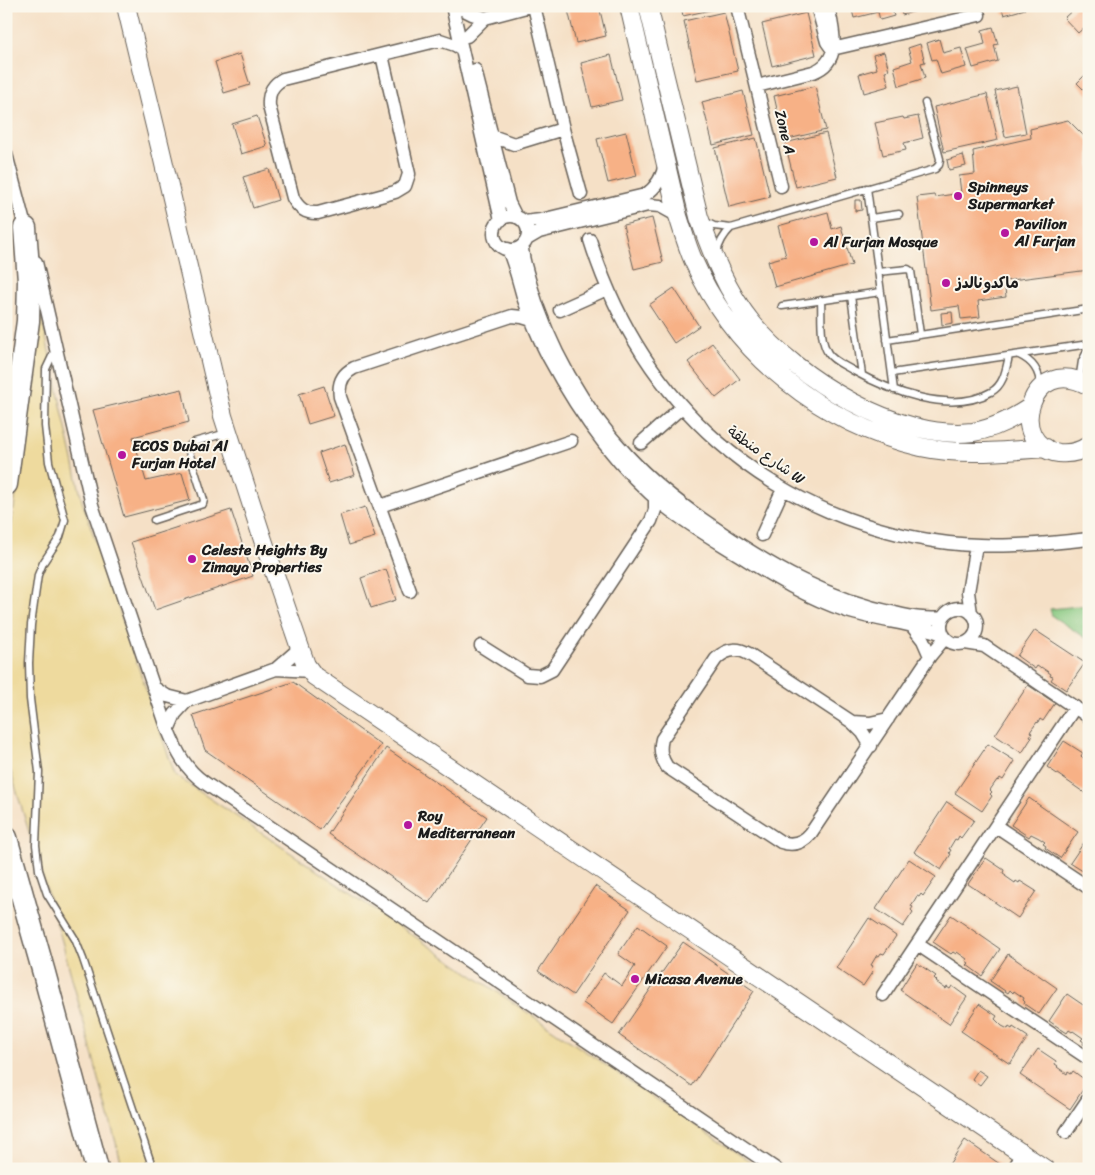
<svg xmlns="http://www.w3.org/2000/svg" width="1095" height="1175" font-family="Sriracha,'Playpen Sans Arabic',sans-serif">
<style>
.green{fill:#86c77f;stroke:#51724e}
.sand{fill:#eeda9e;stroke:#857b5d}
.building{fill:#f7b186}
.lines{fill:none;stroke-linecap:round;stroke-linejoin:round}
.lane-casing{stroke:#686158;stroke-width:9}
.street-casing{stroke:#686158;stroke-width:15}
.secondary-casing{stroke:#686158;stroke-width:20}
.highway-casing{stroke:#686158;stroke-width:25}
.lane{stroke:#fff;stroke-width:6}
.street{stroke:#fff;stroke-width:12}
.secondary{stroke:#fff;stroke-width:18}
.highway{stroke:#fff;stroke-width:22}
.poi-dot{fill:#b5179e;stroke:#fbf7ec;stroke-width:2}
.labels{text-anchor:middle;dominant-baseline:central;stroke-width:4;stroke-linejoin:round;paint-order:stroke}
.street-label{font-size:15px;fill:#1c1c1c;stroke:#fbf7ec}
.poi-label{font-size:15px;font-weight:bold;fill:#1c1c1c;stroke:#fbf7ec;text-anchor:start}
</style>
<rect width="100%" height="100%" fill="#fbf7ec"/>
<filter id="ink" filterUnits="userSpaceOnUse"><feTurbulence type="fractalNoise" baseFrequency=".02" numOctaves="2"/><feDisplacementMap in="SourceGraphic" scale="10" xChannelSelector="R" yChannelSelector="G"/><feConvolveMatrix kernelMatrix="1 2 1 2 8 2 1 2 1" color-interpolation-filters="sRGB"/></filter>
<filter id="wash" filterUnits="userSpaceOnUse"><feTurbulence type="fractalNoise" baseFrequency=".0096" numOctaves="4" result="noise"/><feDisplacementMap in="SourceGraphic" scale="20" xChannelSelector="R" yChannelSelector="G"/><feGaussianBlur stdDeviation="1.12" result="paint"/><feColorMatrix in="noise" values="0 0 0 0 0 0 0 0 0 0 0 0 0 0 0 0 0 1.4 0 .05"/><feComposite in="paint" operator="in"/></filter>
<g filter="url(#wash)">
<rect width="100%" height="100%" fill="#f5e0c6"/>
<path class="green" d="M1089,605V640L1052,616L1050,609Z"/>
<path class="sand" d="M38,301L82,501L175,775L760,1169H123L62,941L6,756V564L26,424Z"/>
<g id="blocks">
<path class="building" d="M567,6H599L606,36L576,43Z
M681,6H724V7L683,16Z
M851,6H891L894,16L880,20L878,12L854,18Z
M900,6H915L916,11L902,15Z
M1001,6H1024L1025,9L1004,15Z
M1077,6H1089V23L1078,33L1064,18Z
M724,12L738,71L697,80L684,21Z
M806,13L816,55L772,66L762,24Z
M993,27L998,44L994,45L998,61L973,68L967,49L985,44L982,30Z
M939,39L943,53L961,48L966,67L941,74L936,59L932,60L927,43Z
M920,44L925,62L921,63L925,78L899,86L894,67L912,61L908,48Z
M884,52L889,70L885,71L889,86L864,93L859,74L877,69L873,55Z
M240,54L250,85L224,93L215,62Z
M611,55L622,100L592,107L581,63Z
M1089,71V95L1077,83Z
M815,86L826,130L784,140L774,96Z
M1017,86L1026,133L1005,137L995,91Z
M743,91L754,135L713,145L702,102Z
M987,94L998,140L944,152L934,107Z
M257,116L267,146L241,154L232,124Z
M918,116L923,138L904,143L906,150L883,155L875,123L903,117L904,119Z
M1068,120L1089,141V270L1004,281L1006,297L978,301L980,317L961,319L959,306L931,310L917,197L934,195L935,197L961,193L959,176L975,174L973,151L1031,138L1030,129Z
M626,132L637,176L608,183L597,139Z
M826,133L837,177L796,187L785,143Z
M756,138L770,197L729,207L715,148Z
M963,155L966,166L949,170L947,160Z
M269,169L278,200L253,208L243,177Z
M855,200H861L862,210L855,211Z
M828,212L832,229L841,226L852,265L775,287L768,261L786,256L778,226Z
M652,218L663,262L634,269L623,225Z
M674,288L699,326L674,343L649,305Z
M952,312L953,323L942,325L941,313Z
M712,343L740,379L716,398L688,362Z
M324,386L334,416L308,424L299,394Z
M182,389L189,422L133,437L146,481L182,473L190,500L124,517L93,410Z
M345,444L355,475L329,483L319,453Z
M365,507L375,537L349,545L340,515Z
M231,510L253,576L155,610L131,542Z
M386,569L396,600L371,608L361,578Z
M1035,630L1085,663L1066,690L1051,680L1053,677L1050,676L1051,674L1041,667L1040,668L1037,666L1035,669L1017,656Z
M293,682L381,745L320,830L205,750L193,715Z
M1028,685L1055,703L1043,721L1040,719L1038,723L1037,722L1030,732L1032,733L1030,736L1032,737L1022,753L995,735Z
M1064,741L1083,753L1081,756L1089,763V796L1047,767Z
M988,744L1015,761L1003,780L1000,778L998,781L997,780L990,790L992,792L990,794L992,796L982,811L955,793Z
M386,748L487,817L429,903L328,834Z
M1029,798L1078,832L1060,858L1045,848L1046,846L1043,844L1045,842L1039,838L1031,834L1029,837L1011,825Z
M947,802L974,820L961,838L959,836L957,840L955,839L949,849L951,850L949,853L951,854L941,870L914,852Z
M1089,835V875L1070,863Z
M986,858L1004,870L1003,873L1006,875L1005,876L1015,883L1016,881L1019,883L1020,881L1036,891L1018,918L968,884Z
M909,859L936,877L923,896L921,894L919,897L917,896L911,906L913,907L911,910L913,912L903,927L876,909Z
M595,886L630,910L573,995L538,971Z
M951,915L1000,949L982,976L967,965L969,963L966,961L967,959L957,952L956,954L953,952L951,954L933,942Z
M869,918L896,936L884,954L881,953L879,956L877,955L871,965L873,966L871,969L873,971L863,986L836,968Z
M638,925L667,946L613,1024L583,1003L604,973L622,986L635,966L618,954Z
M683,942L754,991L692,1086L619,1035Z
M1008,954L1057,988L1039,1014L1024,1004L1025,1002L1023,1000L1024,998L1014,991L1013,993L1010,990L1008,993L990,981Z
M917,963L936,976L934,978L937,981L936,982L946,989L947,987L950,989L952,986L967,997L949,1024L900,990Z
M1067,994L1089,1009V1048L1083,1044L1084,1042L1081,1040L1083,1038L1073,1031L1072,1032L1069,1030L1067,1033L1049,1021Z
M979,1004L997,1016L995,1019L1002,1026L1008,1029L1009,1027L1012,1029L1013,1027L1028,1037L1010,1064L961,1031Z
M1038,1049L1056,1061L1055,1064L1058,1066L1057,1067L1067,1074L1068,1072L1071,1074L1073,1071L1088,1082L1070,1109L1020,1075Z
M978,1070L987,1076L980,1085L972,1079Z
M965,1140L1007,1169H946Z"/>
</g>
</g>
<g filter="url(#ink)">
<use href="#blocks" fill-opacity="0" stroke="#686158" stroke-width="1"/>
<g class="lines">
<defs>
<path id="lane" d="M867,188L894,390
M871,218L899,214
M706,222L714,226L731,228L935,169L939,165L940,159L925,103
M717,253C719,243 723,236 731,228
M878,272L908,269L911,271L920,334
M851,296L862,375
M821,300C822,316 819,339 828,353C833,361 844,365 852,370C889,391 951,415 991,392C1004,385 1006,369 1009,356
M782,306L881,292
M887,340L1089,309
M55,350L46,369L45,426L49,462L65,520L60,537L43,563L38,575L31,625L29,663L30,699L39,772L36,845L39,870L47,894L75,939L83,959L153,1169
M1019,355C1032,361 1040,371 1040,386
M892,373L1089,344
M1079,381L1082,361L1089,348
M154,520L203,504L204,500L189,452V446L194,442L227,433
M1010,1169L1020,1153"/>
<path id="street" d="M452,6L501,220
M534,6L563,129L581,194
M737,6L781,186
M817,6L827,42L832,49
M460,8L472,14L485,18
M467,36L485,18L530,6
M832,49L979,15
M382,55L409,174L405,186L395,192L318,213C306,214 299,209 293,198L269,106C268,93 272,85 283,79L440,40L455,45L462,49
M475,70L509,203L516,217
M757,86L813,72C843,61 833,30 828,6
M492,136L514,144L563,129
M6,154L27,234
M494 233a17 17 0 1 1 34 0a17 17 0 1 1-34 0Z
M524,222L541,220L645,195C657,187 663,177 665,163
M527,239L539,232L648,205L660,206L678,216
M590,240C641,403 765,514 934,541C985,549 1038,545 1089,539
M522,246C522,259 527,271 530,283C548,346 583,408 628,456C655,485 685,508 718,530C772,567 830,600 895,613C912,617 926,620 943,618
M508,249C515,265 519,283 524,300C531,319 538,338 548,356C578,412 616,467 666,507C689,525 715,540 739,555C773,577 808,598 847,611C878,621 911,623 943,634
M36,262L92,505L168,730C177,752 185,769 205,783L776,1169
M560,310L607,289
M641,443L682,407
M380,506L571,441
M762,535L783,489
M410,591L340,397C338,384 342,374 354,368L512,316L522,317L532,320
M941 626a18 18 0 1 1 36 0a18 18 0 1 1-36 0Z
M971,613L968,592L976,545
M912,626L923,640L930,656
M965,643L984,646L1089,717
M481,646L527,675L540,676L552,670L651,521L655,510V498
M276,669L310,671
M153,687L167,696L187,701
M852,722L870,723L888,719
M168,730L175,714L187,701L276,669L300,648
M871,746L863,733L852,722L749,654C737,647 726,649 716,659L662,739C659,750 661,758 667,767L781,842C793,846 803,843 811,833L930,656L945,638
M996,826L1089,888
M917,944L1089,1059
M883,995L1075,707
M1066,1132L1089,1098"/>
<path id="secondary" d="M126,6L160,147L223,416L263,540L300,648L306,665L314,676L1045,1169
M629,6L678,216C683,231 687,247 694,262C735,355 823,424 921,447C962,456 1005,451 1046,448
M648,6L699,217C712,254 727,292 752,323C798,379 898,441 973,432C994,429 1012,419 1029,408
M1089,386C1030,351 1004,446 1059,453C1070,454 1080,452 1089,445"/>
<path id="highway" d="M6,484L28,321L29,281L25,228
M6,838L44,973L97,1169"/>
</defs>
<use href="#lane" class="lane-casing"/>
<use href="#street" class="street-casing"/>
<use href="#secondary" class="secondary-casing"/>
<use href="#highway" class="highway-casing"/>
<use href="#lane" class="lane"/>
<use href="#street" class="street"/>
<use href="#secondary" class="secondary"/>
<use href="#highway" class="highway"/>
</g>
</g>
<g class="poi-dot">
<circle cx="958" cy="196" r="5"/>
<circle cx="1005" cy="233" r="5"/>
<circle cx="814" cy="242" r="5"/>
<circle cx="946" cy="283" r="5"/>
<circle cx="122" cy="455" r="5"/>
<circle cx="192" cy="559" r="5"/>
<circle cx="408" cy="825" r="5"/>
<circle cx="635" cy="979" r="5"/>
</g>
<g class="labels">
<g class="street-label">
<text transform="translate(785 132) rotate(76)">Zone A</text>
<text transform="translate(766 455) rotate(35)">شارع منطقة W</text>
</g>
<g class="poi-label">
<text x="968" y="187">Spinneys<tspan x="968" dy="17">Supermarket</tspan></text>
<text x="1015" y="224">Pavilion<tspan x="1015" dy="17">Al Furjan</tspan></text>
<text x="824" y="242">Al Furjan Mosque</text>
<text x="956" y="283">ماكدونالدز</text>
<text x="132" y="446">ECOS Dubai Al<tspan x="132" dy="17">Furjan Hotel</tspan></text>
<text x="202" y="550">Celeste Heights By<tspan x="202" dy="17">Zimaya Properties</tspan></text>
<text x="418" y="816">Roy<tspan x="418" dy="17">Mediterranean</tspan></text>
<text x="645" y="979">Micasa Avenue</text>
</g>
</g>
<rect width="1095" height="1175" fill="none" stroke="#fbf7ec" stroke-width="25"/>
</svg>
